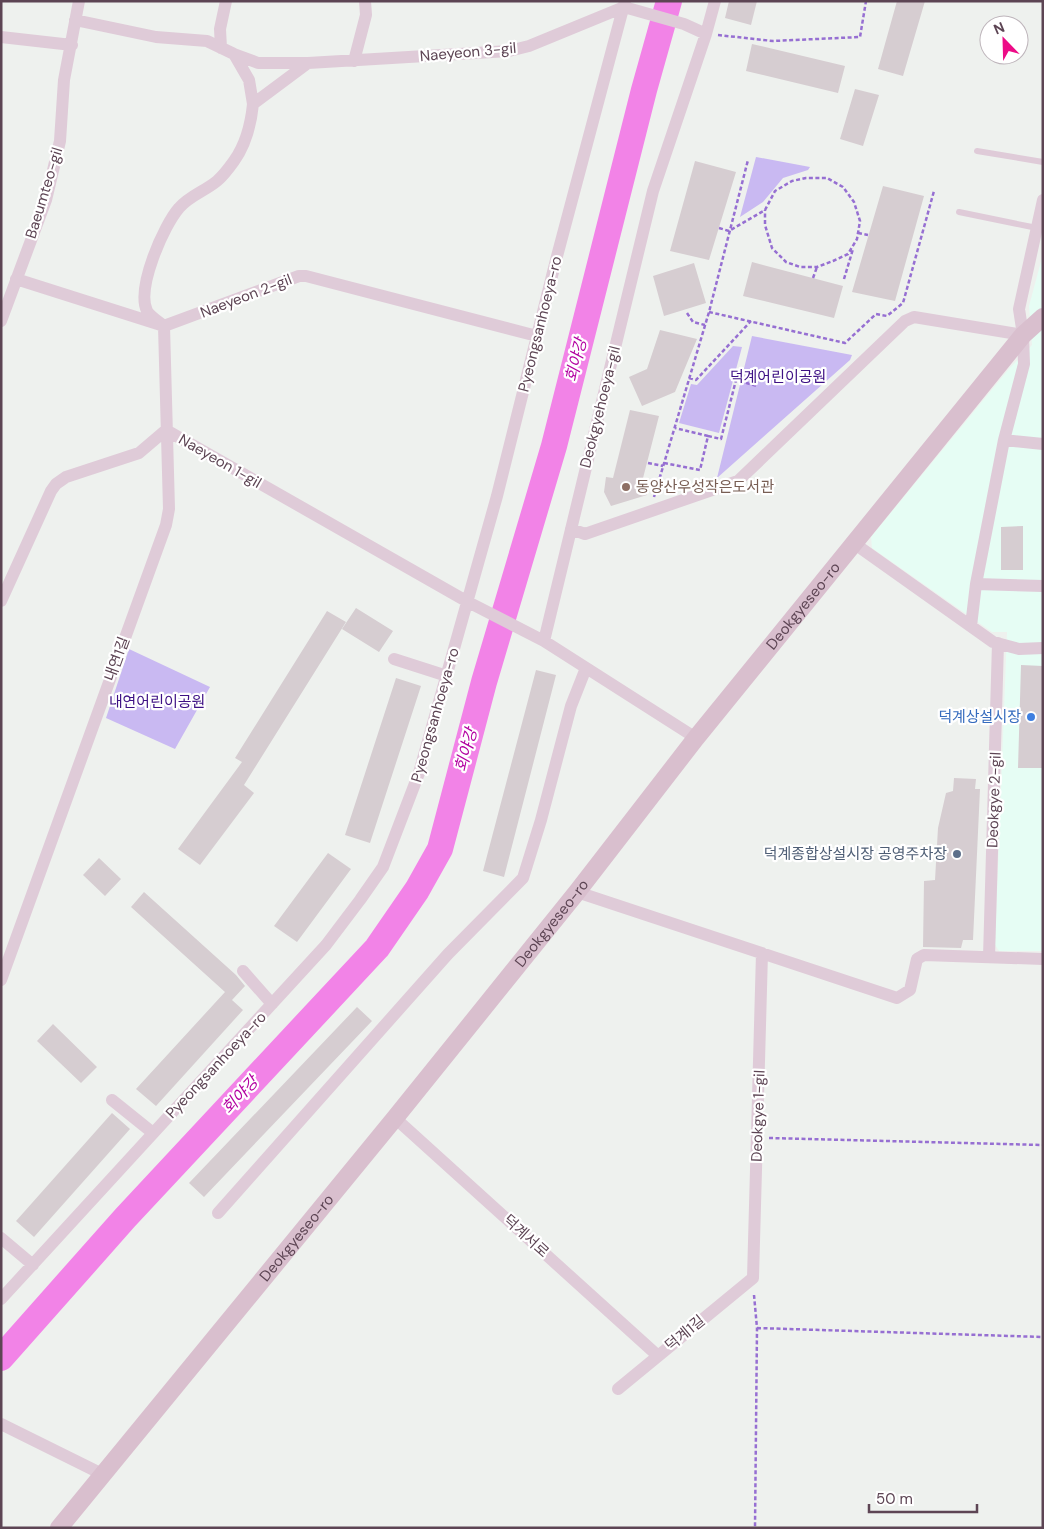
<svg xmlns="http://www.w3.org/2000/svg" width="1044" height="1529" font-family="'DM Sans','Noto Sans KR',sans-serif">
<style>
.commercial{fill:#e6fdf4}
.green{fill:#c9b9f2}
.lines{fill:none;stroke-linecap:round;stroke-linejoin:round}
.river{stroke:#f283e7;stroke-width:26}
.building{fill:#d6cdd1}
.path{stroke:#966fd2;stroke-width:2.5;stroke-dasharray:4 2.5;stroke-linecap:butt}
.lane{stroke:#dfcbd8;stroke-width:6}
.street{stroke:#dfcbd8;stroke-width:12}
.secondary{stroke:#d9bfce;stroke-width:18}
.education-dot{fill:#8d6e63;stroke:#fff;stroke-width:2}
.shop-dot{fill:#3f7fe0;stroke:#fff;stroke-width:2}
.service-dot{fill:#5c6f8a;stroke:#fff;stroke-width:2}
.labels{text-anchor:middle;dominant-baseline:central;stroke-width:4.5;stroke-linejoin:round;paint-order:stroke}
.street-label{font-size:15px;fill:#5d4554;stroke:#fff}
.park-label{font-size:15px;fill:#3d1084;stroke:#fff}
.education-label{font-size:15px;fill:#785e54;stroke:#fff;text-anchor:start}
.shop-label{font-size:15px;fill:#366cbe;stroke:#fff;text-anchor:end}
.service-label{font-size:15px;fill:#4e5e75;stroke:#fff;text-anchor:end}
.water-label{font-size:16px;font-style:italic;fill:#b302a1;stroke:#fff}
</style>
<rect width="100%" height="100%" fill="#eef1ee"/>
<path class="commercial" d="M1043,254V951H999L995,945L1007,632H992L872,548L871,537L1008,370L1032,345L1029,306Z"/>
<path class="green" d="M756,157L810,167L808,170L783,178L763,202L740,217Z
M752,336L852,355L850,360L717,478Z
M733,346L742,347L719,433L679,423L691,384L697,385Z
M129,649L210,687L175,749L106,718Z"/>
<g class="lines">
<path class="river" d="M1,1358L125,1218L377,948L417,890L440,849L484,682L554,446L644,90L669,1"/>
</g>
<path class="building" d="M729,1H757L751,25L725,18Z
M897,1H925L903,76L878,69Z
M752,44L845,66L838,93L746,71Z
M855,89L879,95L863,146L840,139Z
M695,161L736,172L709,260L670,251Z
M883,186L924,196L895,301L852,292Z
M752,262L843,286L834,318L743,296Z
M694,263L706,303L664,316L653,276Z
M660,330L697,339L675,392L642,406L629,377L647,369Z
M630,410L659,416L642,482H648L647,495L611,506L604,492L606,477L613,478Z
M1023,526V570H1001V527Z
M356,608L393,631L379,652L342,629Z
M327,611L346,622L244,785L254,793L200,865L178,849L242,762L235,758Z
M1021,665L1043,666V768H1018Z
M536,670L556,675L504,877L483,871Z
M396,678L421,686L370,843L345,835Z
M954,778L976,779L975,789H980L973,940H963L961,948L923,947L924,881L935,880L938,828L946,793L953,791Z
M328,853L351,869L297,942L274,926Z
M99,858L121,879L105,896L83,875Z
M144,892L236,975L245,986L232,1000L243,1010L156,1106L136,1089L225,992L131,907Z
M357,1007L372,1021L204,1197L189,1183Z
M53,1024L97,1067L81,1083L37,1041Z
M112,1113L130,1129L34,1237L16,1221Z"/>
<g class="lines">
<path class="path" d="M718,35L773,41L860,37L866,1
M719,228L729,231L765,210L775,191L792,181L806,178H827L843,187L854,202L860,221L857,239L848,254L833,261L817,267H800L786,262L772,248L765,225V210
M858,233L868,235
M813,278L817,267
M844,279L853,249
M709,312L845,343L876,314L887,316L903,303L934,191
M687,313L693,322L705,325
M689,378L696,380L751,321
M708,436L721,439L736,380L757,386
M648,463L663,466
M664,463L700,470L708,436L675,428
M654,497L709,312L748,160
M769,1138L1043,1145
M754,1295L757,1328L755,1528
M757,1328L1043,1337"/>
<path class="lane" d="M977,151L1043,162
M959,212L1037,228"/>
<path class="street" d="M75,20L156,37L207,41L234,54L258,63H308L509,51L529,46L624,7L684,24L706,34
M1,37L72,45
M221,48L220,29L226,1
M234,54L249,80L253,104
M354,61L366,15L365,1
M16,279L164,326L299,276H306L537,336
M1,321L46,200L60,141L64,80L79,1
M166,430L468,602L544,641L696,738
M1004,440L1043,444
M571,529L585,534L738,481L905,321L914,317L1023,335
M855,544L993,642L1019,649L1043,648
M976,584L1043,586
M1,601L51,491L56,484L66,477L139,453L166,430
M971,626L976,584L1004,440L1024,364L1023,335L1019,309L1043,200
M544,641L653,191L706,34L715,1
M394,659L447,676
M577,892L897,998L910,990L917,959L924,955L1043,959
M989,957L998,643
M243,971L272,1004
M1,980L166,525L169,509L164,326C159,322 150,316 147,311C136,288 164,225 179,208C189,196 205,191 217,181C223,176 229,168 234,161C246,144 251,124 253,104L308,63
M112,1100L153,1133
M395,1118L657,1355
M218,1213L448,954L523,878L541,820L571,706L586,668
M1,1238L33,1265
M1,1299L326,945L360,900L383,867L419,773L497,496L556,260L625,1
M618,1389L753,1278L762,953
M1,1424L102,1474"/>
<path class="secondary" id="s1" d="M59,1528L395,1118L577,892L696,738L1023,335L1043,317"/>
</g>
<circle class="education-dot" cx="626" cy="487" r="5"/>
<circle class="shop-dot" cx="1031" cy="717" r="5"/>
<circle class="service-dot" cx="957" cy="854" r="5"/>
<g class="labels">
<g class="street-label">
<text transform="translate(468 52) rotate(-5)">Naeyeon 3-gil</text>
<text transform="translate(44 193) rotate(-73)">Baeumteo-gil</text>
<text transform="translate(246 296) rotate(-21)">Naeyeon 2-gil</text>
<text transform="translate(540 324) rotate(-76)">Pyeongsanhoeya-ro</text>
<text transform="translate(600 407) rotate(-76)">Deokgyehoeya-gil</text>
<text transform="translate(220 461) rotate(30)">Naeyeon 1-gil</text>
<text stroke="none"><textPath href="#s1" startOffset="1185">Deokgyeseo-ro</textPath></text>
<text transform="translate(117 659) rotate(-70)">내연1길</text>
<text transform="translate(435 715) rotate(-74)">Pyeongsanhoeya-ro</text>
<text transform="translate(994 800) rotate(-88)">Deokgye 2-gil</text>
<text stroke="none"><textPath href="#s1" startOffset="780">Deokgyeseo-ro</textPath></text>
<text transform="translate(216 1065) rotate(-47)">Pyeongsanhoeya-ro</text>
<text transform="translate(758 1116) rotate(-88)">Deokgye 1-gil</text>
<text transform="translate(526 1236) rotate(42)">덕계서로</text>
<text stroke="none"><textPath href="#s1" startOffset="375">Deokgyeseo-ro</textPath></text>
<text transform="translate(685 1333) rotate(-39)">덕계1길</text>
</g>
<g class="park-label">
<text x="778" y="377">덕계어린이공원</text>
<text x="157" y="702">내연어린이공원</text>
</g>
<g class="education-label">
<text x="636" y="487">동양산우성작은도서관</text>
</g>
<g class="shop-label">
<text x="1021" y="717">덕계상설시장</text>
</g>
<g class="service-label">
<text x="947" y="854">덕계종합상설시장 공영주차장</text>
</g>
<g class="water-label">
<text transform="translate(576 360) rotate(-76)">회야강</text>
<text transform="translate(466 750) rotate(-75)">회야강</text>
<text transform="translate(240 1095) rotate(-47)">회야강</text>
</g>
</g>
<rect width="1044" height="1529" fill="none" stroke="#5d4554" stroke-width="5"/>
<g transform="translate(1004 40) rotate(337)"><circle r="24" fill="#ffffff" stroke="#beb5bb"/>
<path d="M0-4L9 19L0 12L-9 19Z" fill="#ed0c87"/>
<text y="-8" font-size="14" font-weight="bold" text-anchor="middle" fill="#5d4554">N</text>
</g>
<path d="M869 1504v8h108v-8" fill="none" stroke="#5d4554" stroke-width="2.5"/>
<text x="876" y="1504" font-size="15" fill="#5d4554" stroke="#ffffff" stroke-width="4" paint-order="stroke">50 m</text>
</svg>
